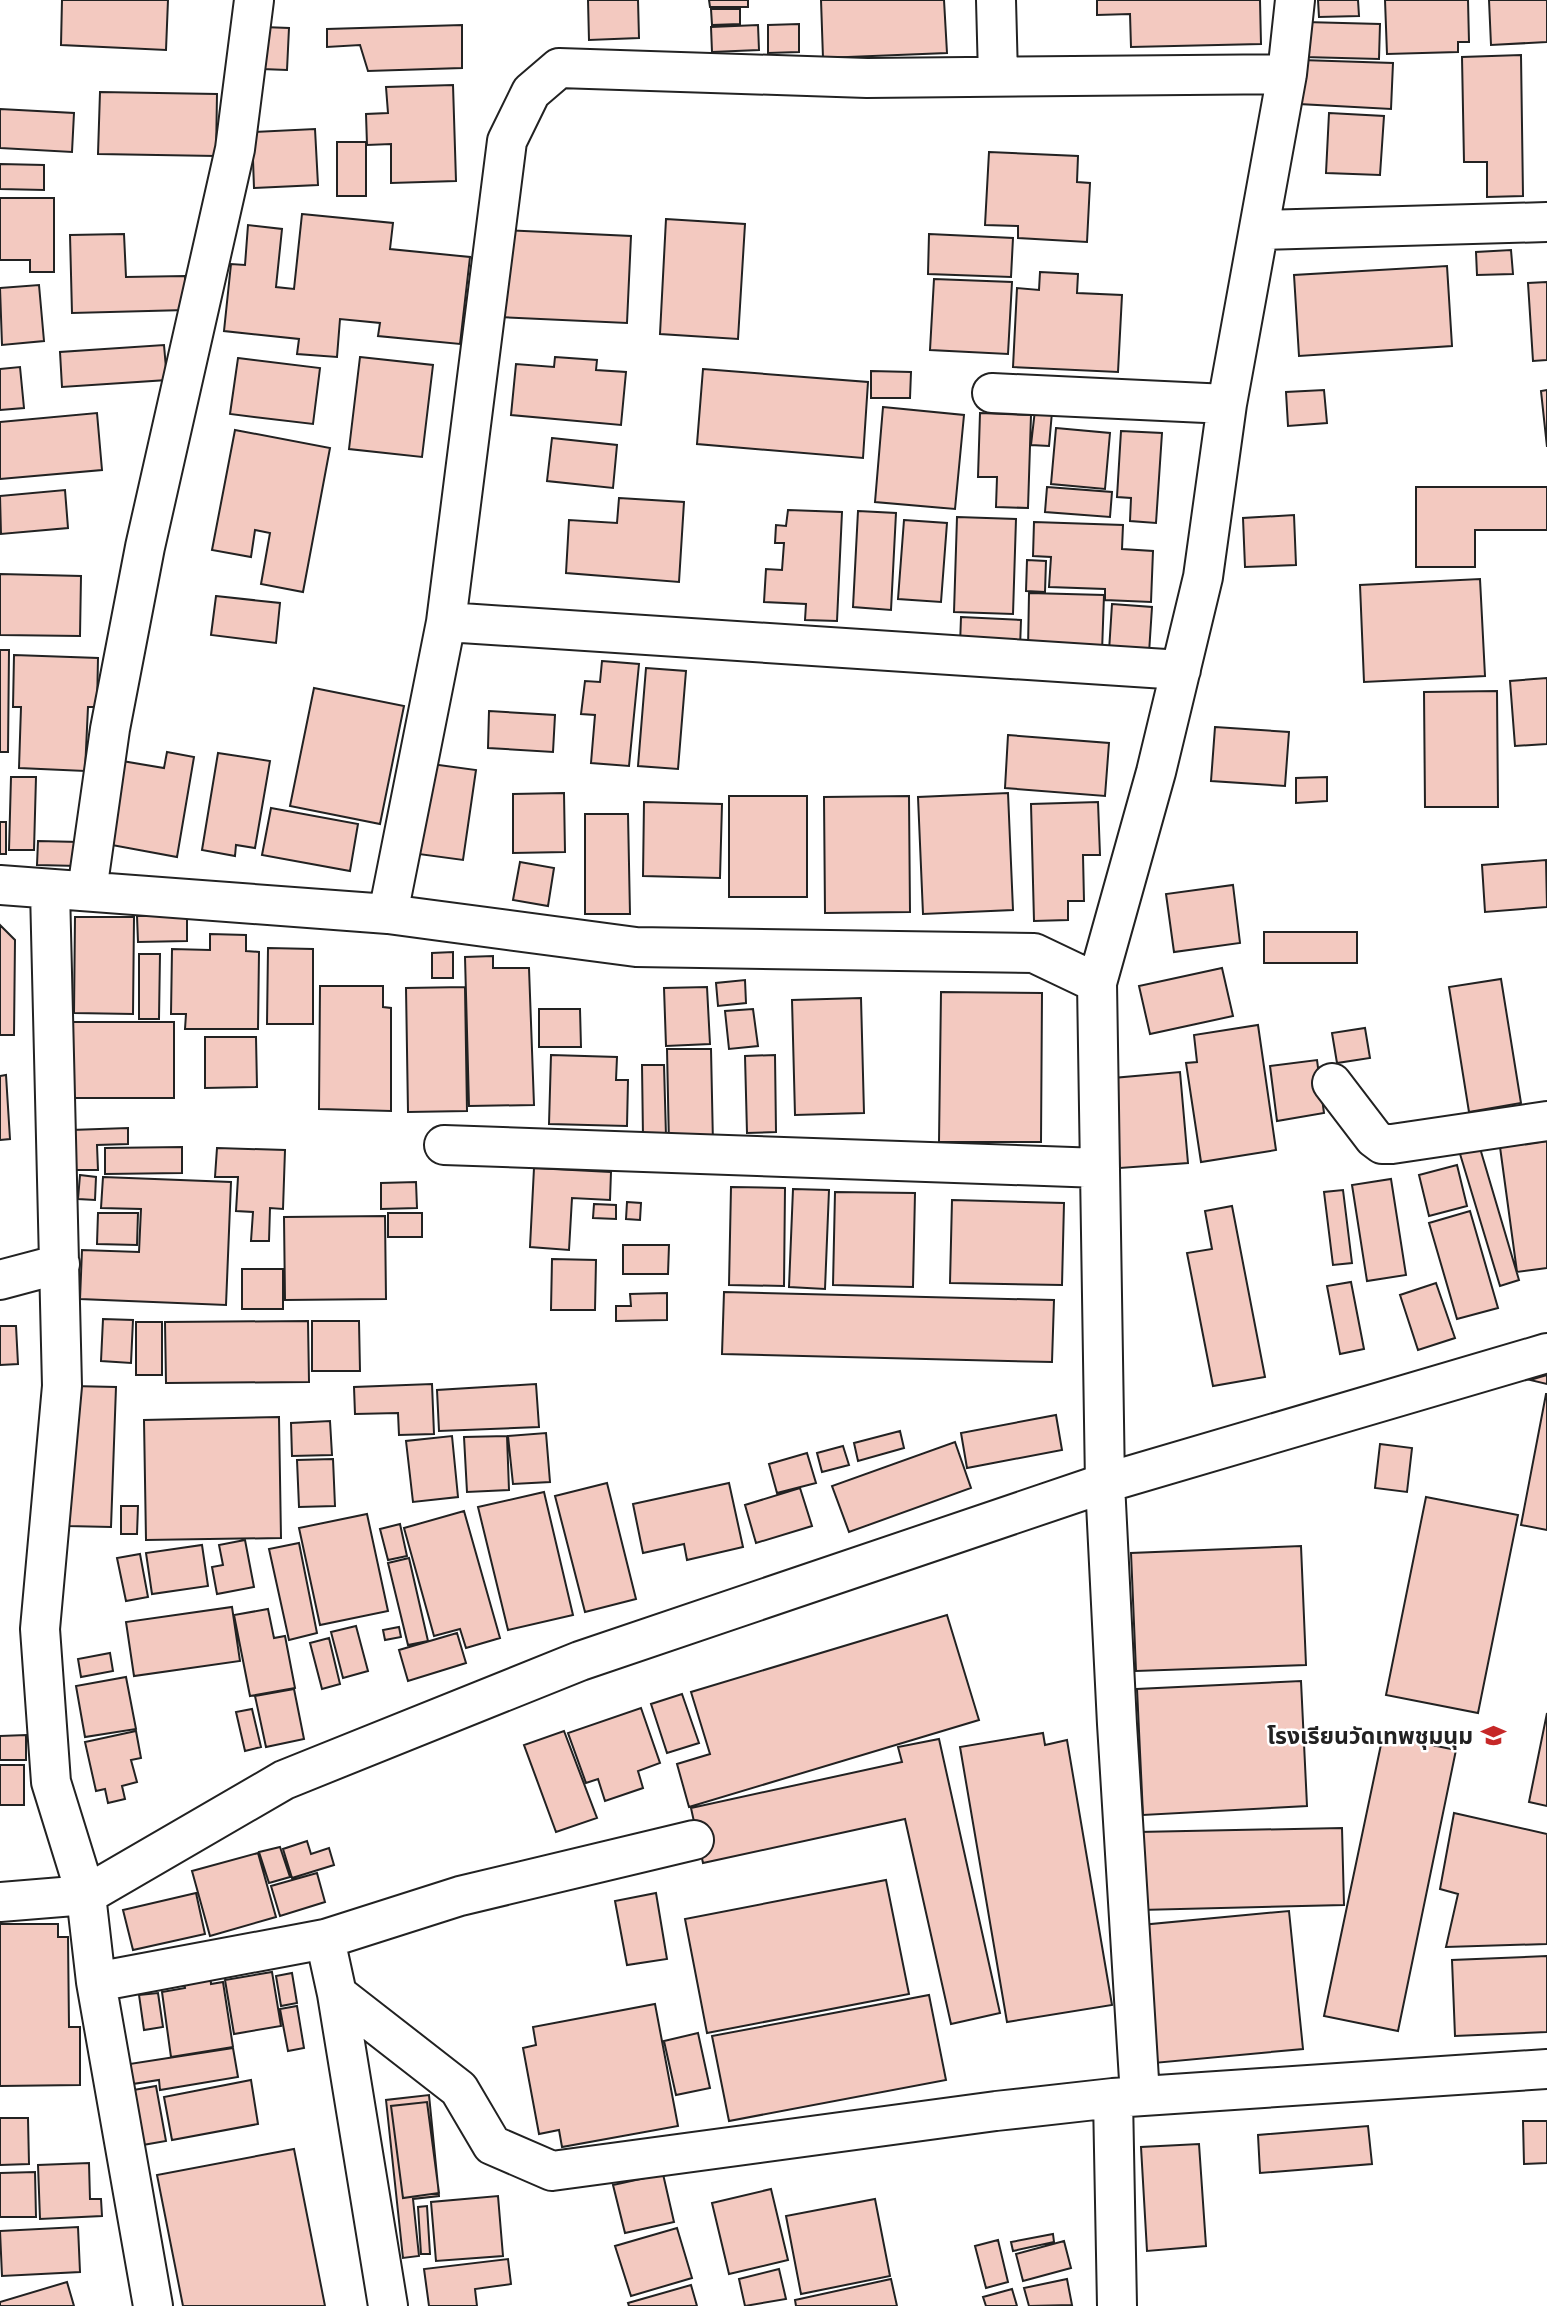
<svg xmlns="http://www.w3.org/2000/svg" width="1547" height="2306" font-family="Lato,'Noto Sans Thai',sans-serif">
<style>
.building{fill:#f3c9c0;stroke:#222;stroke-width:2}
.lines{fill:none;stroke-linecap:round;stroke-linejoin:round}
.minor-casing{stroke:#222;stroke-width:42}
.minor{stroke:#fff;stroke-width:38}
.labels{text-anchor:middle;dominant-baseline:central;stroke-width:5;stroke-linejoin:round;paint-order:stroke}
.poi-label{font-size:23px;font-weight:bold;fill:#222;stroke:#fff;text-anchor:end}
</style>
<rect width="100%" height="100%" fill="#fff"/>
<path class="building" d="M62,0H168L166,50L61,45Z
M588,0H638L639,38L589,40Z
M709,0H748V7H710Z
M821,0H944L947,53L823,58Z
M1097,0H1260L1261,44L1131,47L1130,14L1097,15Z
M1318,0H1358L1359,16L1319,17Z
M1385,0H1468L1469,42H1458V52L1387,54Z
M1489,0H1547V42L1491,45Z
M711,9H740V24L712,25Z
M1305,22L1380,24L1379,59L1304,57Z
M799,24V52L768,53V25Z
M462,25V68L368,71L360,45L327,47V29Z
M758,25L759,50L712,52L711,27Z
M263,27L289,28L287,70L262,69Z
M1521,55L1523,196L1487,197V162H1464L1462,57Z
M1301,60L1393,63L1391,109L1299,104Z
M453,85L456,181L391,183V144L367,145L366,114L388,113L386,87Z
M100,92L217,94L216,156L98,154Z
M0,109L74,113L72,152L0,148Z
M1329,113L1384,116L1380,175L1326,173Z
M315,129L318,185L254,188L252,132Z
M337,142H366V196H337Z
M989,152L1078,156L1077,182L1090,183L1087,242L1018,238V226L985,225Z
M0,164L44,165V190L0,189Z
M0,198H54V272H30V260H0Z
M302,214L393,223L390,249L470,257L460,344L378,336L380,323L340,319L337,357L297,354L299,339L224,331L231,264L245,265L248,225L282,229L276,287L294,289Z
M666,219L745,224L738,339L660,334Z
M503,230L631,236L627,323L499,317Z
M124,234L126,277L185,276L186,310L72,313L70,235Z
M929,234L1013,238L1011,277L928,274Z
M1511,250L1513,274L1477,275L1476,252Z
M1447,266L1452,346L1299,356L1294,275Z
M1040,272L1078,274L1077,293L1122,295L1118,372L1013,367L1017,288L1039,290Z
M934,279L1012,282L1008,354L930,350Z
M1547,282V360L1533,361L1528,283Z
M39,285L44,341L2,345L0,288Z
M164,345L167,380L62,387L60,352Z
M360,357L433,365L422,457L349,449Z
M555,357L597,360L596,370L626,372L621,425L511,415L516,364L554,367Z
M238,358L320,368L313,424L230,414Z
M20,367L24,408L0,410V369Z
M703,369L868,382L863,458L697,444Z
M871,371L911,372L910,398H871Z
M1324,390L1327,423L1288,426L1286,392Z
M1547,390V447L1541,391Z
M883,407L964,415L955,509L875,502Z
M1035,410L1052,412L1049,446L1031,445Z
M97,413L102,470L0,479V422Z
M980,413L1031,415L1028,508L996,507L997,477H978Z
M1056,428L1110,433L1105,489L1051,484Z
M235,430L330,448L303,592L261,584L270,533L255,530L251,557L212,550Z
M1121,431L1162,433L1156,523L1130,521L1131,498L1117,497Z
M552,438L617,445L613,488L547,481Z
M1047,487L1112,492L1110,517L1045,512Z
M1416,487H1547V530H1475V567H1416Z
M65,490L68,528L1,534L0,496Z
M619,498L684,502L679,582L566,573L569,520L617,523Z
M788,510L842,512L837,621L805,620L806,604L764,602L766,569L782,570L784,543H775L776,525L786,526Z
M858,511L896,513L891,610L853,607Z
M1294,515L1296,565L1245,567L1243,518Z
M957,517L1016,519L1013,614L954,612Z
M904,520L947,523L941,602L898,599Z
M1034,522L1123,525L1122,549L1153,551L1151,602L1105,600V589L1049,587L1051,557L1033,556Z
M1027,560L1046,561L1045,592L1026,591Z
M0,574L81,576L80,636L0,635Z
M1480,579L1485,676L1364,682L1360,585Z
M1029,593L1104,595L1102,652L1028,650Z
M216,596L280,603L276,643L211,635Z
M1112,604L1152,607L1149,653L1109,651Z
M961,617L1021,620L1020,648L960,645Z
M0,650H9L8,752H0Z
M14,655L98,658L97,707H88L85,771L19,768L21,707H13Z
M602,661L639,664L629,766L591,763L595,715L581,714L585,681L600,682Z
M646,668L686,671L678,769L638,766Z
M1547,678V744L1515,746L1510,681Z
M314,688L404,706L380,824L290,806Z
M1497,691L1498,807H1425L1424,692Z
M489,711L555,715L553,752L488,748Z
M1215,727L1289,732L1285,786L1211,781Z
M1008,735L1109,743L1105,796L1005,788Z
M167,752L194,757L177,857L101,843L116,760L164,768Z
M218,753L270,761L255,848L236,845L235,856L202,850Z
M424,763L476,770L463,860L411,853Z
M11,777H36L34,850H9Z
M1327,777V801L1296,803V778Z
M564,793L565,852L513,853V794Z
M1008,793L1013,910L923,914L918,797Z
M729,796H807V897H729Z
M909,796L910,912L825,913L824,797Z
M644,802L722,804L720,878L643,876Z
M1098,802L1100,855H1083L1084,901H1068V920L1034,921L1031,804Z
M271,808L358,824L350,871L262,855Z
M585,814H628L630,914H585Z
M0,822H6V854H0Z
M38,841L79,842L78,866L37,865Z
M1546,860L1547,907L1485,912L1482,865Z
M520,862L554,868L548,906L513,900Z
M1233,885L1240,943L1174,952L1166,894Z
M187,915V941L138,942L137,916Z
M75,917H134L133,1014L74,1013Z
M0,925L15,940L14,1035H0Z
M1264,932H1357V963H1264Z
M210,934L246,935V951L259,952L258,1029H185L186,1014H171L172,949L210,950Z
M268,948L313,949V1024H267Z
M453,952V978H432V953Z
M139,954H160L159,1019H139Z
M493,956V968H529L534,1105L469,1106L465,957Z
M1222,968L1233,1016L1150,1034L1139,986Z
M1501,979L1521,1103L1469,1112L1449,987Z
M745,980L746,1003L718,1006L716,983Z
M320,986H383V1007L391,1008V1111L319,1109Z
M465,987L467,1111L408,1112L406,988Z
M707,987L710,1044L666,1046L664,988Z
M941,992L1042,993L1041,1142H939Z
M861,998L864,1113L795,1115L792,1000Z
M539,1009H580L581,1047H539Z
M753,1009L758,1046L729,1049L725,1011Z
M72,1022H174V1098H72Z
M1258,1025L1276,1150L1201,1162L1186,1063L1197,1062L1194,1035Z
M1365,1028L1370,1058L1337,1063L1332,1033Z
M205,1037H256L257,1087L205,1088Z
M667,1049H711L713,1144L669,1145Z
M551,1055L617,1057L616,1080H628L627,1126L549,1124Z
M775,1055L776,1132L747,1133L745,1056Z
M1317,1060L1324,1113L1277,1121L1270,1066Z
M642,1065H664L666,1136L643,1137Z
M1180,1072L1188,1163L1120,1168L1113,1078Z
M6,1075L10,1139L0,1140V1076Z
M128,1128V1144L97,1145L98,1170H72L71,1130Z
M1477,1138L1519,1280L1500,1286L1457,1144Z
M1547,1141V1268L1517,1272L1500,1147Z
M182,1147V1173L105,1174V1148Z
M217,1148L285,1150L283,1209L270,1208L269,1241H251L253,1212L236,1211L238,1177H215Z
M1457,1165L1467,1206L1429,1216L1419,1175Z
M534,1168L611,1172L610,1200L572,1198L569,1250L530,1247Z
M80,1175L96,1177L95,1200L78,1199Z
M103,1177L231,1182L226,1305L80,1299L82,1250L139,1252L141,1209L101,1208Z
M1391,1179L1406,1275L1367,1281L1352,1185Z
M416,1182L417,1208L381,1209V1183Z
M731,1187L785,1188L784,1286L729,1285Z
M793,1189L829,1190L825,1289L789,1287Z
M1343,1190L1352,1263L1333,1265L1324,1192Z
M835,1192L915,1193L913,1287L833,1285Z
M952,1200L1064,1203L1062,1285L950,1283Z
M627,1202L641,1203L640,1220L626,1219Z
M594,1204L616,1205V1219L593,1218Z
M1232,1206L1265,1377L1213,1386L1187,1253L1212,1249L1205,1211Z
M1470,1211L1498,1308L1457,1319L1429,1223Z
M98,1213H138L137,1245L97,1244Z
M388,1213H422V1237H388Z
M385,1216L386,1299L285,1300L284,1217Z
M623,1245H669L668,1274H623Z
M552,1259L596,1260L595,1310H551Z
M242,1269H283V1309H242Z
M1351,1282L1364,1349L1340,1354L1327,1286Z
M1436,1283L1455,1338L1418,1350L1400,1295Z
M724,1292L1054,1300L1052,1362L722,1354Z
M667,1293V1320L616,1321V1306H631L630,1294Z
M103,1319L133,1320L131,1363L101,1361Z
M308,1321L309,1382L166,1383L165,1322Z
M312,1321H359L360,1371H312Z
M136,1322H162V1375H136Z
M0,1326H16L18,1364L0,1365Z
M1547,1375V1384L1530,1380Z
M432,1384L434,1434L399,1435L398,1413L355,1414L354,1387Z
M536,1384L539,1427L439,1431L437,1390Z
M72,1386L116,1387L111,1527L67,1526Z
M1546,1394H1547V1530L1521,1525Z
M1056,1415L1062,1450L967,1468L961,1433Z
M279,1417L281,1538L146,1540L144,1420Z
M330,1421L332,1455L292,1456L291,1423Z
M900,1431L904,1448L858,1461L854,1443Z
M546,1433L550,1482L513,1484L508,1436Z
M452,1436L458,1497L413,1502L406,1441Z
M507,1436L509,1490L467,1492L464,1437Z
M955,1442L971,1488L849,1532L832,1486Z
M1380,1444L1412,1448L1407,1492L1375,1488Z
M843,1446L849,1465L822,1472L817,1453Z
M807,1453L816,1483L777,1493L769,1464Z
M333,1459L335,1506L299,1507L297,1460Z
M607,1483L636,1599L585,1612L555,1496Z
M729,1483L743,1547L687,1560L684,1544L643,1553L633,1504Z
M800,1488L812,1526L756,1543L745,1505Z
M544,1492L573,1615L508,1630L478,1507Z
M1426,1497L1518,1515L1478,1713L1386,1695Z
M121,1506H138L137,1534H121Z
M464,1511L500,1638L466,1648L460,1629L434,1636L404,1528Z
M367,1514L388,1611L320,1625L299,1528Z
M400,1524L407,1556L388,1560L380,1529Z
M245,1540L254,1587L217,1594L212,1567L223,1565L219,1545Z
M299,1543L317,1633L289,1640L269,1549Z
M202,1545L208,1586L152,1594L146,1553Z
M1301,1546L1306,1665L1136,1671L1131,1553Z
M140,1554L148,1597L126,1601L117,1558Z
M409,1558L428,1641L408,1645L388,1563Z
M232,1607L240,1661L134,1676L126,1622Z
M268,1609L274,1638L285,1636L295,1688L250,1696L234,1615Z
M947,1615L979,1720L689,1807L677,1764L710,1754L691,1692Z
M356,1626L368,1671L343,1678L331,1632Z
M399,1627L401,1637L385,1640L383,1630Z
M457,1633L466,1663L408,1681L399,1650Z
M329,1638L340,1684L322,1689L310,1643Z
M110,1653L113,1671L81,1677L78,1659Z
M126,1677L136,1729L85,1737L76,1686Z
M1301,1681L1307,1806L1143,1815L1137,1689Z
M294,1689L304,1739L266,1747L255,1696Z
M682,1694L699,1743L667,1753L651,1704Z
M641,1708L660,1763L638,1771L643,1788L605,1801L598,1779L586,1783L568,1733Z
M252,1709L261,1747L245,1751L236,1712Z
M1547,1713V1806L1529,1802Z
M136,1731L141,1758L131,1760L137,1782L122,1786L125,1799L108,1803L105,1789L96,1791L85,1742Z
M564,1731L597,1818L556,1832L524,1745Z
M1043,1733L1045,1745L1067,1740L1112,2005L1007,2022L960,1747Z
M26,1735V1760H0V1736Z
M1383,1735L1456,1750L1398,2031L1324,2016Z
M939,1739L1000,2013L951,2024L905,1819L703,1863L691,1808L902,1762L898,1747Z
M0,1765H24V1805H0Z
M1454,1813L1547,1834V1944L1446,1947L1458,1894L1440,1889Z
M1342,1828L1344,1905L1140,1910L1138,1832Z
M307,1841L311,1854L329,1848L334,1865L292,1878L283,1849Z
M280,1847L290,1877L269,1883L259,1852Z
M258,1853L276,1917L210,1936L192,1871Z
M317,1873L325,1902L280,1916L271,1886Z
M886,1880L909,1994L707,2033L685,1919Z
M196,1893L205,1934L133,1950L123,1910Z
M656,1893L667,1959L627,1965L615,1901Z
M1289,1911L1303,2049L1154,2063L1141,1925Z
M0,1924H58V1937H68L69,2027H80V2085L0,2086Z
M1547,1956V2032L1455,2036L1452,1960Z
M272,1972L281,2026L234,2034L225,1980Z
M292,1973L297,2003L281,2006L276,1976Z
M210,1974L211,1984L223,1982L233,2047L171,2057L162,1992L185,1988L183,1978Z
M158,1993L163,2027L144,2030L139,1995Z
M929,1995L946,2080L729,2121L712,2036Z
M655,2004L678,2126L562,2147L559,2130L539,2134L523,2048L536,2045L533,2027Z
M297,2006L304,2048L288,2051L280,2009Z
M698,2033L710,2088L676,2095L664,2041Z
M233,2048L238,2077L160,2090L159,2080L126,2085L123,2065Z
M251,2080L258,2124L172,2140L164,2097Z
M156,2086L166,2141L137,2146L128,2091Z
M429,2095L439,2196L413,2199L419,2256L403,2258L386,2100Z
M427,2102L439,2193L403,2198L391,2106Z
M0,2118H28L29,2164L0,2165Z
M1523,2121H1547V2163L1524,2164Z
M1368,2126L1372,2164L1260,2173L1258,2135Z
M1199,2144L1206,2246L1147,2251L1141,2147Z
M294,2149L325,2306H183L157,2175Z
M89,2163L90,2199H101L102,2216L40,2219L38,2165Z
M35,2172L36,2217H0V2173Z
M663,2174L674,2222L625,2233L613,2185Z
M771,2189L788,2260L729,2274L712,2203Z
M498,2196L503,2256L436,2261L431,2202Z
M875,2199L890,2276L801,2294L786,2216Z
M427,2206L430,2254H421L418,2207Z
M78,2227L80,2272L2,2276L0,2231Z
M677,2228L692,2278L631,2296L615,2246Z
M1053,2234L1054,2242L1013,2251L1011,2242Z
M998,2240L1008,2282L986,2288L975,2246Z
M1064,2241L1071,2268L1023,2281L1016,2254Z
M508,2259L511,2284L475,2289L477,2306H429L424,2269Z
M779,2269L786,2299L745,2306L739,2279Z
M891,2279L897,2306H796L795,2300Z
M1067,2279L1072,2305L1029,2306L1024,2288Z
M67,2282L74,2306H0V2302Z
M691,2285L697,2306H629L628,2303Z
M1012,2289L1017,2306H986L983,2297Z"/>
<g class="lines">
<defs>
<path id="minor" d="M996,0L998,76
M1260,230L1547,222
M992,393L1227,404
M446,622L1181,670
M0,885L388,914L636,947L1034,953L1097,983
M50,890L62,1386L40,1629L51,1782L86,1895L96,1982L153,2306
M87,891L110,729L145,547L235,149L254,0
M388,914L446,622L507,141L531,92L559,68L867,78L1287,74
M1332,1083L1374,1138L1382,1144H1392L1547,1121
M444,1145L1100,1168
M0,1280L60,1264
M0,1902L86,1895L284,1780L580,1661L1105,1483L1547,1353
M325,1939L337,1994L388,2306
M96,1982L325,1939L460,1896L694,1840
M337,1994L459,2089L492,2145L552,2171L996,2111L1113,2098L1547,2069
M1140,2096L1117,1724L1105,1483L1097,983L1156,772L1203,577L1227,404L1287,74L1295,0
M1113,2098L1117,2306"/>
</defs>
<use href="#minor" class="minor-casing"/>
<use href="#minor" class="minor"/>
</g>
<defs>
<symbol id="school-bare" viewBox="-9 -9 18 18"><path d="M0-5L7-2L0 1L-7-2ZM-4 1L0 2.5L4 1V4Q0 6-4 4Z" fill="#c62828" stroke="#fff" stroke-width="2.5" paint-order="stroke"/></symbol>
</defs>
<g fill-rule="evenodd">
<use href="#school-bare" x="1476" y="1718" width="35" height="35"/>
</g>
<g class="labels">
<g class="poi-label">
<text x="1473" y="1735">โรงเรียนวัดเทพชุมนุม</text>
</g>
</g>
</svg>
